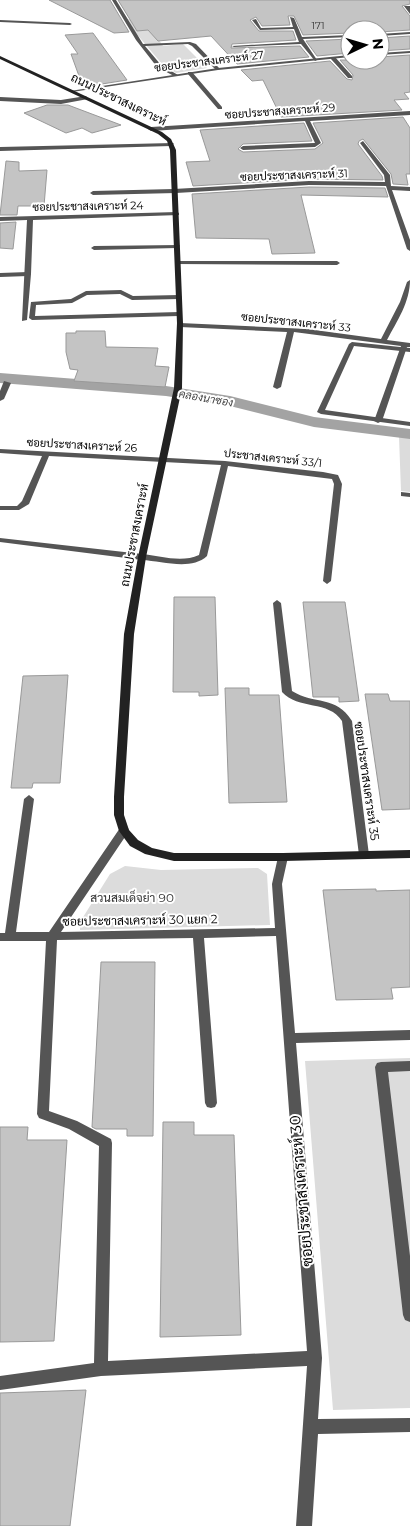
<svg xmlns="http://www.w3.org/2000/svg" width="410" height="1526" font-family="Montserrat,Sarabun,sans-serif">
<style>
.green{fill:#dcdcdc}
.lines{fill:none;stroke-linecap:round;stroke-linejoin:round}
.canal{fill:#a3a3a3;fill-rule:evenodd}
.building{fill:#c4c4c4;stroke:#999}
.service{fill:#555;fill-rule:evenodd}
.minor{fill:#555;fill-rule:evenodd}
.tertiary{fill:#555;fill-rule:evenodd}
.secondary{fill:#222;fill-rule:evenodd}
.labels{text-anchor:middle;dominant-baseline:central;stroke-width:4;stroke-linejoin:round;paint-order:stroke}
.number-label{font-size:10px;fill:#313131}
.far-street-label{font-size:11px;fill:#000;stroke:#fff}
.far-water-label{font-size:11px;font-style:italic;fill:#444;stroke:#fff}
.street-label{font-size:12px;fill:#000;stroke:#fff}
.park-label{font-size:12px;fill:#333;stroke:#fff}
.near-street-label{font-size:15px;fill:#000;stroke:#fff}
</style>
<rect width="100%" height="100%" fill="#fff"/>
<path class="green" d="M141,18L152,30L163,46L183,44L207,68L176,73L162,64L135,32L128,19Z
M399,437L410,438V492L401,491Z
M125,866L161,870L258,868L267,874L270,925L80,930V922L110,874Z
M410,1058V1408L333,1410L305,1061Z"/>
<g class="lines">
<path class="canal" d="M0,373L166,386L230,396L314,417L410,429V439L314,427L230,406L166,396L0,383Z"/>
</g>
<path class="building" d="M49,0H110L129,32L114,33Z
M118,0H410V4L402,6L410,16V30L380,32V30H350V33L303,35L294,16H288L290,25L262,26L256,17L250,20L259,31H293L296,40L232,44L231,48L300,46L309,57L237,64L211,36L158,41L148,30L137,31Z
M93,33L127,80L83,87L71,54H78L65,35Z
M410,36V49L380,51V38Z
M350,39V53L317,56L306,41Z
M410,55V92L404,93L409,99L394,100L402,110L281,117L263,80L252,81L241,70L330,61L347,79L352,80L353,75L340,60H380V57Z
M47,105H68L121,125L92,133L82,128L66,133L24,113Z
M403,117L410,128V174H406L408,185L393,184L391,174L363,139L359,141L358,144L382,176L383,180L309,179L193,186L186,162L210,161L200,130L304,123L312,141L243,144L238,149L243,152L315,149L323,143L313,123Z
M6,161L19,162V171L47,170L44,206H18L17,215H0Z
M309,187L385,188L388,197L301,195L315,253L272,254L269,239L196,238L192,194Z
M16,222L13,249L0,248V223Z
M76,331H105L106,347L158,348L155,366L169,367L165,387L74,381L78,370L70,369L66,352V333H76Z
M174,597H215L218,695L199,696V692H173Z
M303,602H345L359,701L339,702V697H313Z
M68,675L60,783H33L32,788H11L23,676Z
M225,688H249V695H279L287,802L229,803Z
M365,694H388L390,701H410V809L382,810Z
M376,889V891L410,890V987L391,988L393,999L336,1000L323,890Z
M101,962H155L153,1136H127V1129H96L92,1127Z
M163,1122H194V1135H234L241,1335L160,1337Z
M0,1127H28L27,1140H67L54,1341L0,1342Z
M86,1390L70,1526H0V1393Z"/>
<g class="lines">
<path class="service" d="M112,0H116L143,44L190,42L196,44L220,69L216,70L192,46L188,44L145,46L161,65L178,75L174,76L157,67L136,40Z
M404,6H410V14Z
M331,57H335L352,76V78H348L331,59Z
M188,72H192L222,107V109H218L188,74Z
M0,273L28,272L31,274L28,276L0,277Z
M121,290L133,296L179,295L182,297L179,299L132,300L120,294L87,295L72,303L36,305L35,316L179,312L182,314L179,316L32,320L29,318L31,302L71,299L86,291Z
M352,342L410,348V352L354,346L325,410L410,422V426L321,414L317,412L349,344Z
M410,1061V1071L388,1072L410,1256V1322L405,1320L403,1315L375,1067L377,1063L381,1062Z"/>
<path class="minor" d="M290,17L294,18L302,37L350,35V37L303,39L317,60L315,61L301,44L234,47L232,46L299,42L294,29L260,30L252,20L256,19L261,28L293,27Z
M0,20L70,23L72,24L70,25L0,22Z
M410,32V34L380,36V34Z
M86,96L88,99L61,104L0,101V97L61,100Z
M410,111V115L310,121L321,143L315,147L243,150L240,148L243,146L314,143H315L305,121L151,131L148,129L151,127Z
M363,141L390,175L391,186L410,187V191L392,190L410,240V251L407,249L386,186L309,185L176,193L93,195L90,193L93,191L174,189L309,181L385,182L384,175L360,143Z
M173,143L174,144L171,146L0,151V147Z
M177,212L179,213V215L33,220L31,274L27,320L22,321L27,220L0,221V217Z
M179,245L180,246L177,248L94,250L91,248L94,246Z
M178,261H337L340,263L337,265L176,264V262Z
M410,280C410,302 397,321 387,340L410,343V347H407L382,421L378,423L374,421L401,346L294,332L281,387L277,389L273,387L287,332L180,327L177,325L180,323L307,329L381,339L400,302L407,282Z
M4,381L11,383L4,399L0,401V391Z
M0,449L225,461L323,472L338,475L342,484L331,581L327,584L323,581L334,484L332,479L228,466L207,556C191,571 162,561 142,560L138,557L142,554C160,556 182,563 199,555L221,465L49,456L29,504L19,510H0V506H17L22,501L42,456L0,453Z
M401,492L410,493V497L401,496Z
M277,600L281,603L292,691C314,705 336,695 352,721L369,855L368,858H360L359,855L342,721C329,700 298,710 282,692L273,603Z
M29,795L34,799L16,932H49L120,828H128L129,831L61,932L275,928L272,884L278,857L279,854H287L288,857L282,884L295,1033L410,1030V1040L296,1043L322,1358L318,1419L410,1418V1432L318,1434L312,1526H296L307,1366L101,1376L0,1390V1376L94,1363L99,1146L69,1129L39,1118L37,1114L46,941H0V933H5L24,799ZM276,936L307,1351L108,1361L112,1143L111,1139L77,1121L49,1111L57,940L193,938L205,1103L207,1107L211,1108L215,1107L217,1103L204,938Z"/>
<path class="tertiary" d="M410,51V53L380,55V53Z
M350,55V57L218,70L72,92L70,91L218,68Z
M0,538L142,554L146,557L142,560L0,542Z"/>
<path class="secondary" d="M0,56L162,132L171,139L176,150L183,323L182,388L146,557L134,634L124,797V815L129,830L138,840L152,848L174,853H283L410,850V858L283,861H174L145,854L130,846L119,831L114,815V797L124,634L138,557L174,388L177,323L170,150L167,141L158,134L0,59Z"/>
</g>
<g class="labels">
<g class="number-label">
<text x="318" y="25">171</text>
</g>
<g class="far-street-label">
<text transform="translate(209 61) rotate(-7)">ซอยประชาสงเคราะห์ 27</text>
<text transform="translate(280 111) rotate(-4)">ซอยประชาสงเคราะห์ 29</text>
<text transform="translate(294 175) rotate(-2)">ซอยประชาสงเคราะห์ 31</text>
<text transform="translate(88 206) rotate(-1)">ซอยประชาสงเคราะห์ 24</text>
<text transform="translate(296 322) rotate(6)">ซอยประชาสงเคราะห์ 33</text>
<text transform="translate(82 445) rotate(3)">ซอยประชาสงเคราะห์ 26</text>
<text transform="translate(273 458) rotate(6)">ประชาสงเคราะห์ 33/1</text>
</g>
<g class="far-water-label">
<text transform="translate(206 398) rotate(10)">คลองนาซอง</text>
</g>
<g class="street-label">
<text transform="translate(119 99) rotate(26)">ถนนประชาสงเคราะห์</text>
<text transform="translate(134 535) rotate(-79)">ถนนประชาสงเคราะห์</text>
<text transform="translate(367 781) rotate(82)">ซอยประชาสงเคราะห์ 35</text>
<text transform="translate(140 920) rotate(-1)">ซอยประชาสงเคราะห์ 30 แยก 2</text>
</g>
<g class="park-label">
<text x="132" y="897">สวนสมเด็จย่า 90</text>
</g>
<g class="near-street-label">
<text transform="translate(301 1191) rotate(-95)">ซอยประชาสงเคราะห์ 30</text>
</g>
</g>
<g transform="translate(365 45) rotate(85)"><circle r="24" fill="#ffffff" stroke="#999999"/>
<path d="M0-4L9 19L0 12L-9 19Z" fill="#000000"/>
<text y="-8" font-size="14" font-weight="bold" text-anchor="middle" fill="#000000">N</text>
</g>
</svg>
